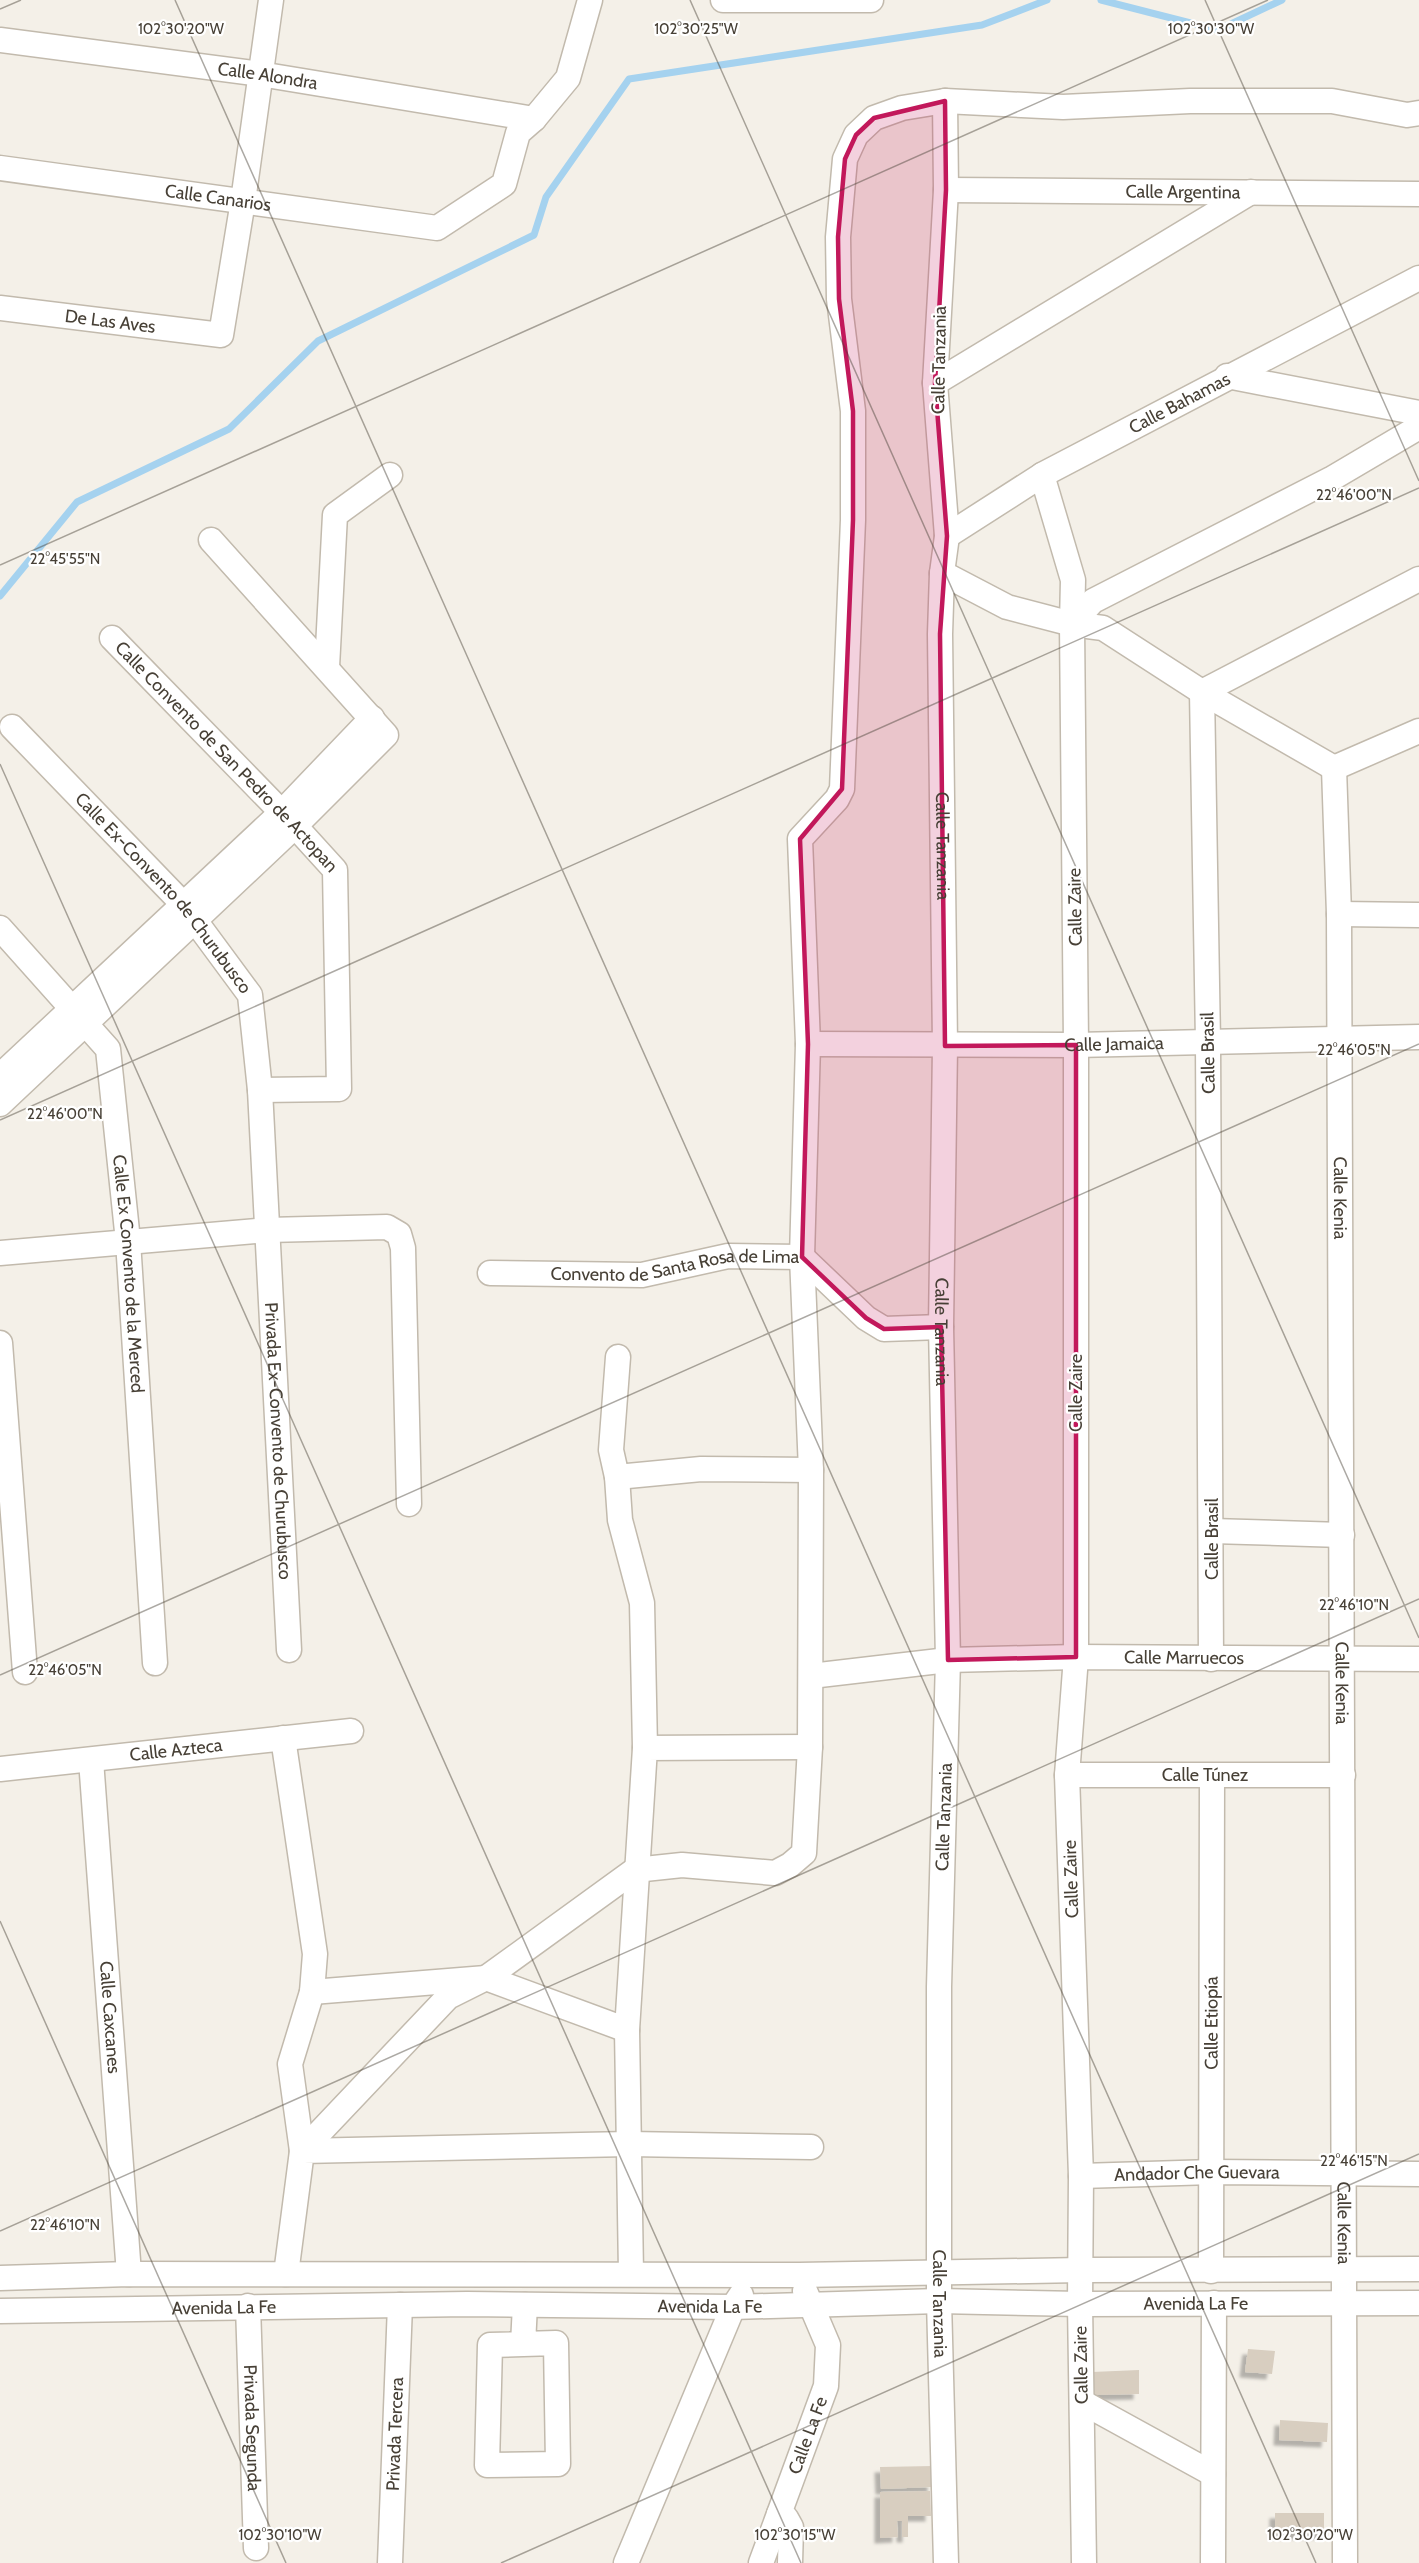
<svg xmlns="http://www.w3.org/2000/svg" width="1419" height="2563" font-family="Cabin,sans-serif">
<style>
.lines{fill:none;stroke-linecap:round;stroke-linejoin:round}
.stream{stroke:#a5d2ef;stroke-width:7}
.building{fill:#d8cec0;filter:url(#shadow)}
.minor-casing{stroke:#c2baad;stroke-width:27}
.minor{stroke:#fff;stroke-width:24}
.marked{fill:#c2185b;fill-opacity:0.2;stroke:#c2185b;stroke-width:4.5;stroke-linejoin:round}
.ticks{fill:none;stroke:#474036;stroke-width:1.5;stroke-opacity:0.45}
.labels{text-anchor:middle;dominant-baseline:central;stroke-width:4.5;stroke-linejoin:round;paint-order:stroke}
.street-label{font-size:18px;fill:#474036;stroke:#fff}
.ticks-label{font-size:15px;text-anchor:middle;fill:#474036;stroke:#fff;stroke-width:4.5;stroke-linejoin:round;paint-order:stroke}
</style>
<defs>
<filter id="shadow"><feDropShadow dx="-5.5" dy="5.5" stdDeviation="1.5" flood-color="#0004"/></filter>
</defs>
<rect width="100%" height="100%" fill="#f4f0e8"/>
<g class="lines">
<path class="stream" d="M1101,0L1218,30L1282,0
M0,596L77,502L229,429L318,341L534,235L546,197L629,79L982,25L1047,0"/>
</g>
<path class="building" d="M1248,2349L1275,2351L1272,2374L1245,2372Z
M1139,2370V2394L1092,2395V2372Z
M1280,2420L1328,2423L1327,2442L1279,2440Z
M933,2466V2487L881,2489L880,2467Z
M930,2491L931,2516H908V2537H902V2521H897L898,2537L880,2538V2492Z
M1275,2513H1324V2534H1275Z"/>
<g class="lines">
<defs>
<g id="minor">
<path d="M723,0H871"/>
<path id="s1" d="M0,40L260,74L534,119"/>
<path id="s2" d="M945,101L946,190L935,383L947,536L942,573L940,634L945,1046L941,1327L948,1660L939,1987V2301L946,2563"/>
<path id="s3" d="M0,168L437,228L504,184L518,133L534,119L568,78L590,0"/>
<path id="s4" d="M946,190L1419,194"/>
<path id="s5" d="M0,308L221,335L243,201L271,0"/>
<path d="M1227,376L1419,413"/>
<path d="M935,383L1251,192"/>
<path d="M1042,475L1073,580L1072,624"/>
<path id="s6" d="M947,536L1042,475L1419,278"/>
<path d="M942,573L1007,607L1072,624L1103,628L1202,692L1334,768"/>
<path id="s7" d="M112,638L295,826L335,870L339,1089L260,1090"/>
<path d="M327,667L335,515L390,475"/>
<path id="s8" d="M12,727L182,903L250,995L260,1090L289,1650"/>
<path id="s9" d="M1334,768L1339,914L1345,2563"/>
<path d="M1334,768L1419,731"/>
<path d="M1339,914L1419,915"/>
<path id="s10" d="M0,928L108,1049L128,1241L155,1663"/>
<path id="s11" d="M808,1044L1076,1045L1419,1037"/>
<path d="M0,1076L282,812L372,718"/>
<path d="M0,1104L295,826L386,735L211,540"/>
<path d="M0,1253L268,1230L387,1227L399,1234L403,1248L409,1504"/>
<path id="s12" d="M490,1273L642,1275L728,1256L802,1257L866,1318L884,1329L941,1327"/>
<path d="M0,1343L25,1672"/>
<path d="M618,1357L611,1450L617,1477L701,1469L811,1470"/>
<path d="M617,1477L620,1520L642,1603L645,1748"/>
<path d="M1212,1531L1342,1535"/>
<path d="M1211,1659L1208,1042L1202,692L1419,579"/>
<path id="s13" d="M811,1676L948,1660L1076,1657L1419,1659"/>
<path d="M283,1738L315,1954L312,1992L290,2064L302,2151"/>
<path id="s14" d="M91,1760L129,2274"/>
<path id="s15" d="M0,1769L351,1731"/>
<path id="s16" d="M1067,1775H1343"/>
<path d="M312,1992L486,1978L627,2030"/>
<path d="M302,2151L448,1997L486,1978L635,1870L682,1865L775,1873L790,1865L804,1853L810,1747L811,1470L802,1257L808,1044L800,839L837,799L842,789L853,520V411L839,299L838,237L845,159L856,135L874,118L902,108L945,101L1063,107L1190,101H1332L1407,115L1419,113"/>
<path id="s17" d="M1081,2176L1213,2172L1419,2174"/>
<path id="s18" d="M1211,2271L1212,1776"/>
<path d="M631,2273L627,2030L645,1748L810,1747"/>
<path d="M286,2274L302,2151L629,2144L811,2147"/>
<path d="M0,2278L129,2274L799,2275L1081,2270L1419,2269"/>
<path id="s19" d="M248,2306L256,2548"/>
<path id="s20" d="M0,2311L467,2304L733,2307L939,2301L1080,2304L1419,2303"/>
<path d="M523,2344L556,2343L558,2464L487,2465L490,2345L523,2344L525,2305"/>
<path d="M1082,2402L1213,2474"/>
<path d="M779,2514L786,2518L791,2527L790,2563"/>
<path id="s21" d="M390,2563L400,2305"/>
<path d="M626,2563L733,2307L741,2295"/>
<path id="s22" d="M761,2563L826,2386L828,2345L805,2291"/>
<path d="M1084,2563L1080,2304L1081,2176L1067,1775L1076,1657V1045L1072,624L1093,601L1331,479L1419,427"/>
<path d="M1213,2563L1214,2303"/>
</g>
</defs>
<use href="#minor" class="minor-casing"/>
<use href="#minor" class="minor"/>
</g>
<path class="marked" d="M945,101L946,190L935,383L947,536L940,634L945,1046L1076,1045V1657L948,1660L941,1327L884,1329L866,1318L802,1257L808,1044L800,839L842,789L853,520V411L839,299L838,237L845,159L856,135L874,118Z"/>
<path class="ticks" d="M175,0L1316,2563M690,0L1419,1638M1205,0L1419,481M0,9L21,0M0,565L1268,0M0,764L801,2563M0,1120L1419,488M0,1675L1419,1044M0,1921L286,2563M0,2231L1419,1599M501,2563L1419,2154"/>
<g class="labels">
<g class="street-label">
<text stroke="none"><textPath href="#s1" startOffset="270">Calle Alondra</textPath></text>
<text stroke="none"><textPath href="#s4" startOffset="237">Calle Argentina</textPath></text>
<text stroke="none"><textPath href="#s3" startOffset="220">Calle Canarios</textPath></text>
<text stroke="none"><textPath href="#s5" startOffset="111">De Las Aves</textPath></text>
<text transform="translate(939 360) rotate(-89)">Calle Tanzania</text>
<text stroke="none"><textPath href="#s6" startOffset="268">Calle Bahamas</textPath></text>
<text stroke="none"><textPath href="#s7" startOffset="165">Calle Convento de San Pedro de Actopan</textPath></text>
<text stroke="none"><textPath href="#s2" startOffset="746">Calle Tanzania</textPath></text>
<text stroke="none"><textPath href="#s8" startOffset="225">Calle Ex-Convento de Churubusco</textPath></text>
<text transform="translate(1075 907) rotate(-91)">Calle Zaire</text>
<text stroke="none"><textPath href="#s11" startOffset="306">Calle Jamaica</textPath></text>
<text transform="translate(1208 1053) rotate(-91)">Calle Brasil</text>
<text stroke="none"><textPath href="#s9" startOffset="430">Calle Kenia</textPath></text>
<text stroke="none"><textPath href="#s12" startOffset="186">Convento de Santa Rosa de Lima</textPath></text>
<text stroke="none"><textPath href="#s10" startOffset="388">Calle Ex Convento de la Merced</textPath></text>
<text stroke="none"><textPath href="#s2" startOffset="1232">Calle Tanzania</textPath></text>
<text transform="translate(1076 1393) rotate(-90)">Calle Zaire</text>
<text stroke="none"><textPath href="#s8" startOffset="806">Privada Ex-Convento de Churubusco</textPath></text>
<text transform="translate(1212 1539) rotate(-90)">Calle Brasil</text>
<text stroke="none"><textPath href="#s13" startOffset="374">Calle Marruecos</textPath></text>
<text stroke="none"><textPath href="#s9" startOffset="915">Calle Kenia</textPath></text>
<text stroke="none"><textPath href="#s15" startOffset="177">Calle Azteca</textPath></text>
<text stroke="none"><textPath href="#s16" startOffset="138">Calle Túnez</textPath></text>
<text transform="translate(944 1817) rotate(-88)">Calle Tanzania</text>
<text transform="translate(1071 1879) rotate(-92)">Calle Zaire</text>
<text stroke="none"><textPath href="#s14" startOffset="258">Calle Caxcanes</textPath></text>
<text stroke="none"><textPath href="#s18" startOffset="248">Calle Etiopía</textPath></text>
<text stroke="none"><textPath href="#s17" startOffset="116">Andador Che Guevara</textPath></text>
<text stroke="none"><textPath href="#s9" startOffset="1455">Calle Kenia</textPath></text>
<text stroke="none"><textPath href="#s2" startOffset="2204">Calle Tanzania</textPath></text>
<text stroke="none"><textPath href="#s20" startOffset="1196">Avenida La Fe</textPath></text>
<text stroke="none"><textPath href="#s20" startOffset="710">Avenida La Fe</textPath></text>
<text stroke="none"><textPath href="#s20" startOffset="224">Avenida La Fe</textPath></text>
<text transform="translate(1081 2365) rotate(-91)">Calle Zaire</text>
<text stroke="none"><textPath href="#s19" startOffset="122">Privada Segunda</textPath></text>
<text stroke="none"><textPath href="#s21" startOffset="129">Privada Tercera</textPath></text>
<text stroke="none"><textPath href="#s22" startOffset="136">Calle La Fe</textPath></text>
</g>
</g>
<g class="ticks-label">
<text x="181" y="34">102°30'20"W</text>
<text x="696" y="34">102°30'25"W</text>
<text x="1211" y="34">102°30'30"W</text>
<text x="1354" y="500">22°46'00"N</text>
<text x="65" y="564">22°45'55"N</text>
<text x="1354" y="1055">22°46'05"N</text>
<text x="65" y="1119">22°46'00"N</text>
<text x="1354" y="1610">22°46'10"N</text>
<text x="65" y="1675">22°46'05"N</text>
<text x="1354" y="2166">22°46'15"N</text>
<text x="65" y="2230">22°46'10"N</text>
<text x="280" y="2540">102°30'10"W</text>
<text x="795" y="2540">102°30'15"W</text>
<text x="1310" y="2540">102°30'20"W</text>
</g>
</svg>
